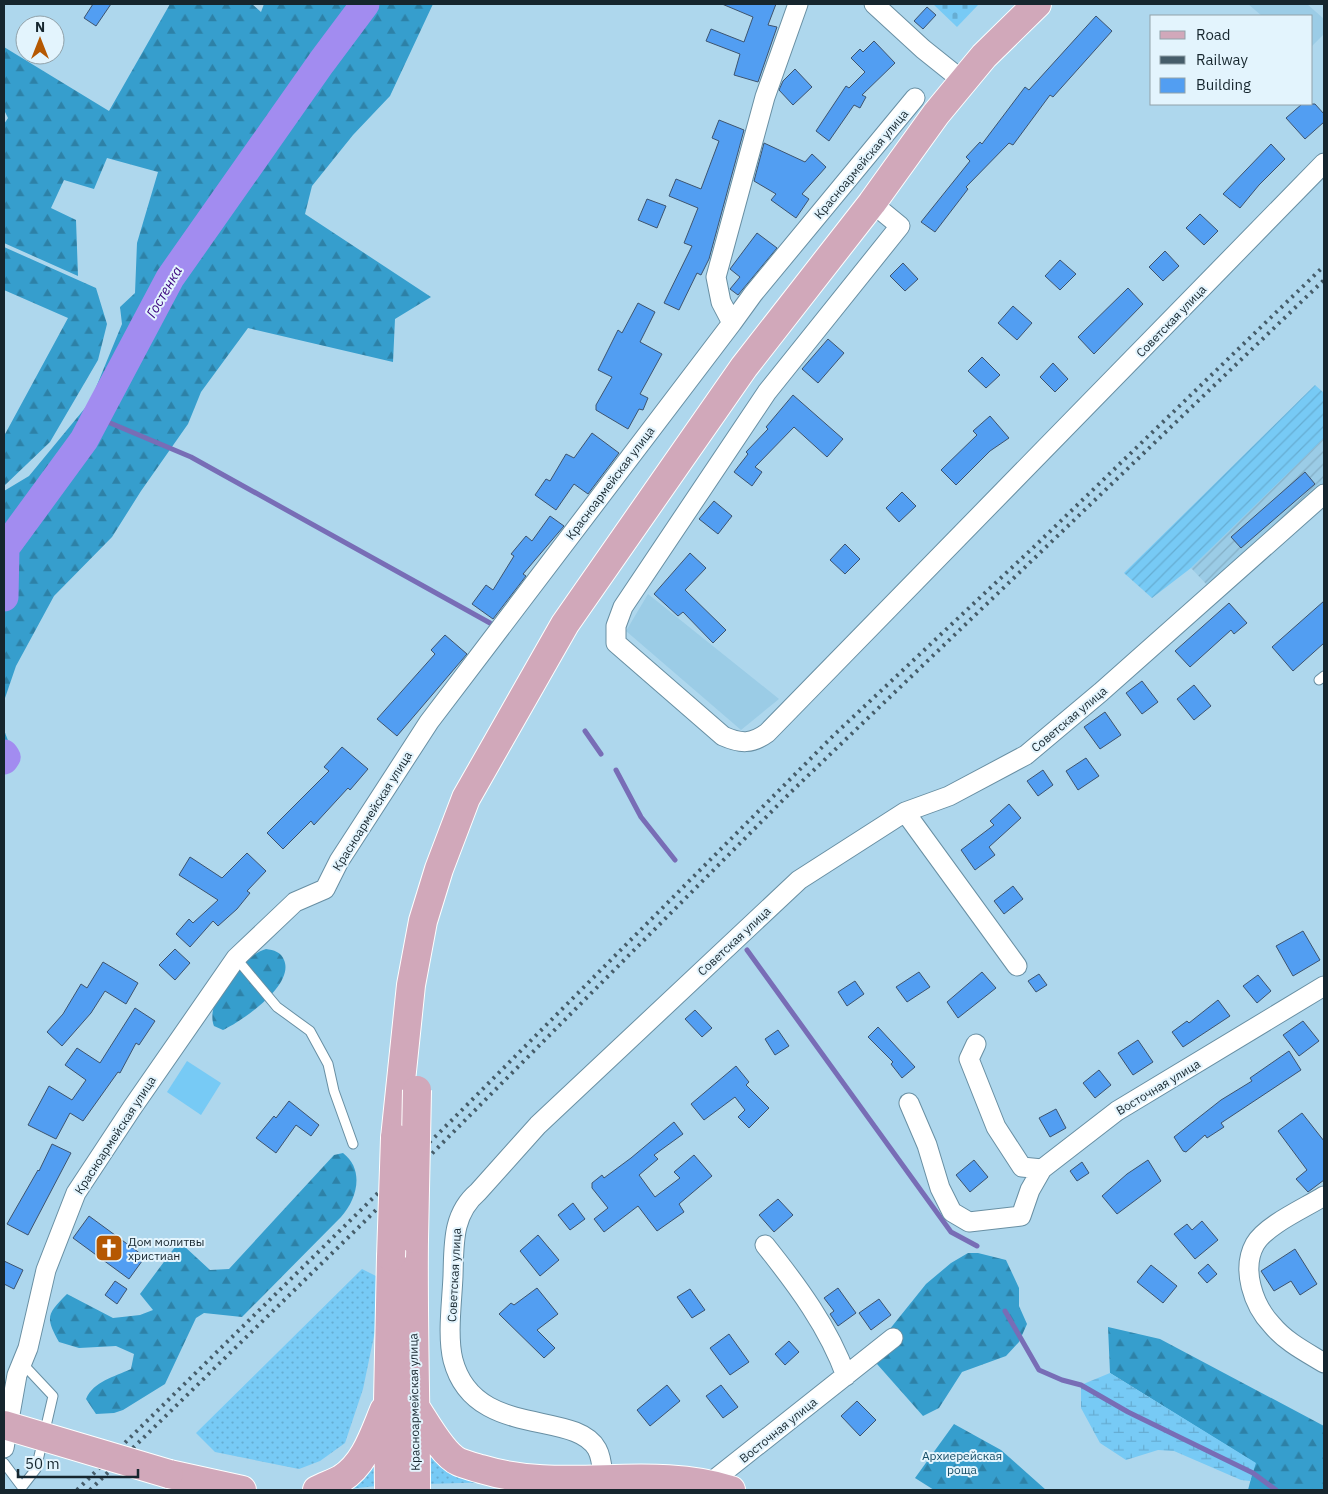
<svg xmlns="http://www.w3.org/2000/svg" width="1328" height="1494" font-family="'IBM Plex Sans',sans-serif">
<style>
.built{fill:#9bcce6}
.industrial{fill:url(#industrial-furrows)}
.grass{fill:url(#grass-dots)}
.forest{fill:url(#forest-firs)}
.wetland{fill:url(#wetland-marsh)}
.cemetery{fill:url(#cemetery-stones)}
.park{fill:#77caf5}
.garden{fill:url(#garden-furrows)}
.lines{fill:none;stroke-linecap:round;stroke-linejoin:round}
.stream{stroke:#786db6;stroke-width:5}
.river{stroke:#a28cf0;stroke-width:29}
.building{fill:#529ef2;stroke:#3d546f}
.service-casing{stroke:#688fa3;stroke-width:11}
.minor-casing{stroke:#688fa3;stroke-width:21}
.primary-casing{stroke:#fff;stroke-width:30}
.service{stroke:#fff;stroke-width:9}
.minor{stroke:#fff;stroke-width:19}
.primary{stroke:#d1a8ba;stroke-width:28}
.rail{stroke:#465d6a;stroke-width:4;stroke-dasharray:2.5 5;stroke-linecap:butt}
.primary-bridge-casing{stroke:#fff;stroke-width:30;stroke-linecap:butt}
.primary-bridge{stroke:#d1a8ba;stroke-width:28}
.labels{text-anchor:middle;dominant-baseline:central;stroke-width:4;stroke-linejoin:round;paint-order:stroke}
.street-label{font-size:12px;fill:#16262e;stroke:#e3f4fd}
.poi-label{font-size:12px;fill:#16262e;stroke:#e3f4fd;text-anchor:start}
.park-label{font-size:12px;fill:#174e67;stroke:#e3f4fd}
.water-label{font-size:14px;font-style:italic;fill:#39007e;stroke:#e3f4fd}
</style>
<defs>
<pattern id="industrial-furrows" width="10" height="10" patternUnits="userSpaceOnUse" patternTransform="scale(1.25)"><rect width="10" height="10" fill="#9bcce6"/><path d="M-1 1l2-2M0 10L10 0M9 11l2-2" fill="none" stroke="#85afc6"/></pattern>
<pattern id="grass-dots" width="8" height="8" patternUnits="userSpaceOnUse" patternTransform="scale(1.25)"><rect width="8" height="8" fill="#77caf5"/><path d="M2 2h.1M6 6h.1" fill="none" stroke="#66add2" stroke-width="1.8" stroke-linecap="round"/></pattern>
<pattern id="forest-firs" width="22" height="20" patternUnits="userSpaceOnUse" patternTransform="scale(1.25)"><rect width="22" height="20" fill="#369ecd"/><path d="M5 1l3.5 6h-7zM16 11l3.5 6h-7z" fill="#2d81a7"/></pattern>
<pattern id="wetland-marsh" width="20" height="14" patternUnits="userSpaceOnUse" patternTransform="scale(1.25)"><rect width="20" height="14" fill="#77caf5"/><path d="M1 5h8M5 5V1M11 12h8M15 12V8" fill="none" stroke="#66add2"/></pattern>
<pattern id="cemetery-stones" width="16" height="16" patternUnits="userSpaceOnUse" patternTransform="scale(1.25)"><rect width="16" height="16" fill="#77caf5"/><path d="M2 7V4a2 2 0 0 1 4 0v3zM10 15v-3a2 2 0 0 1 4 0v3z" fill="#66add2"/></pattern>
<pattern id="garden-furrows" width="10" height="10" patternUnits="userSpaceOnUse" patternTransform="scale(1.25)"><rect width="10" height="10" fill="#77caf5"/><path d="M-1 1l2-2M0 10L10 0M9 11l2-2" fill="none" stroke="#66add2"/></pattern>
</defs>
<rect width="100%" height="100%" fill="#aed7ed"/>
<path class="built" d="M1248,4H1307L1324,19V34L1312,46V16H1262Z
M648,594L779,699L741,730L626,631Z"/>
<path class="industrial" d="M1324,438V484L1209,587L1191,568Z"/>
<path class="grass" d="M362,1269L376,1276L375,1331L363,1389L345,1443L320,1461L299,1469L215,1452L196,1433Z
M424,1428L496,1482L427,1484Z
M380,1431L377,1486L337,1490Z"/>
<path class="forest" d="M170,4H252L261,12L264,4H433L390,96L353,135L312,186L305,214L431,297L395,319L393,362L248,328L201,392L188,424L141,491L112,537L54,596L16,666L4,701V491L29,476L90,402L122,324L120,307L135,293L137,243L158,172L107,158L94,189L64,180L51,208L76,220L78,276L4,243V124L8,118L4,110V47L109,111Z
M4,247L96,288L107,324L98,360L50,442L4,486V436L68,318L4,290Z
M4,730L15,759L4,774Z
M266,949C274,950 281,952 284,960C295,985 242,1021 223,1030L214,1026C204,1002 242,956 266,949Z
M343,1153C365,1170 357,1199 341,1217L242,1317L204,1313L196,1318L165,1384L123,1410L114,1413L96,1414L86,1399C94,1381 114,1377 131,1369L134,1354L116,1346L79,1348L59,1342C45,1317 47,1314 67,1294L113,1318L140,1315L153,1310L140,1294L175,1247L184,1246L210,1270L229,1269L334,1155Z
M968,1253H978L1006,1260L1019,1288V1306L1027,1324L1019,1342L1006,1356L962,1372L939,1408L923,1416L877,1364V1345L926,1284L951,1263Z
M1108,1327L1160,1339L1324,1426V1490H1248L1255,1463L1110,1373Z
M954,1424L1001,1450L1046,1490H934L915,1478Z"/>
<path class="wetland" d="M1110,1373L1256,1463L1250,1481L1241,1480L1174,1451L1158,1450L1126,1460L1100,1443L1081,1408V1385Z"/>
<path class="cemetery" d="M933,4H979L957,27Z"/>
<path class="park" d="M187,1061L221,1083L201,1115L167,1092Z"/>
<path class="garden" d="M1315,385L1324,393V438L1191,568L1152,598L1124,573Z"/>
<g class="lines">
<path class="stream" d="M96,417L191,457L490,623
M585,731L601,754
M616,770L641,817L675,860
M747,950L951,1232L977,1246
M1005,1311L1039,1370L1062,1380L1081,1385L1128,1412L1253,1473L1276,1490"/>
<path class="river" d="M4,597L5,548L84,440L170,278L321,63L365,4
M4,754L6,757L4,760"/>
</g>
<path class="building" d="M93,4H111L96,26L84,18Z
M722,4H776L768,25L777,27L758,82L734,75L740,54L706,41L711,29L744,42L753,17Z
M927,7L936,15L923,29L914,21Z
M1096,16L1112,31L1053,97L1050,95L1013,145L1009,143L966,187L968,189L935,232L921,222L970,161L966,157L980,142L982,144L1025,87L1029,90Z
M874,41L895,63L862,95L866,97L860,108L854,105L829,141L816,131L846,86L849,88L865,72L851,58L860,49L863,52Z
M795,69L812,87L793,105L779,90L783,81Z
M1302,104H1315L1324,114V122L1305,139L1286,118Z
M719,120L744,130L709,259L701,275L697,273L679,310L664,303L692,246L684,243L698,208L669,196L676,179L701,189L719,141L712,138Z
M764,143L805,162L812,154L826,167L802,194L809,199L796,218L771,200L776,194L754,181Z
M1271,144L1285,159L1259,185L1240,208L1223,194Z
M647,199L666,206L657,228L638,220Z
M1200,214L1218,231L1204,245L1186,228Z
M757,233L777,248L738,295L730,289L740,277L730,269Z
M1165,251L1179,266L1163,281L1149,267Z
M1060,260L1076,274L1060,290L1045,276Z
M903,263L918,279L905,291L890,276Z
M1128,288L1143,304L1094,354L1078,337Z
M638,303L655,312L640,342L662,354L640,394L648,398L643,410L639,409L628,429L596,410V405L612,377L598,370L618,330L622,333Z
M1013,306L1032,323L1017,340L998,323Z
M828,339L844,353L818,383L802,369Z
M982,357L1000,375L986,388L968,371Z
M1053,363L1068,379L1055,392L1040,377Z
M793,395L843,439L827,457L794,427L755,467L762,472L752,486L734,472L748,454L746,452L768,429L766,427Z
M990,416L1009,438L990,451L956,485L941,470L977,435L973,431Z
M592,433L619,453L588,494L574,484L556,510L535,495L546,479L550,481L566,454L574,458Z
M1305,472L1315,484L1241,548L1231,537Z
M902,492L916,506L899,522L886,508Z
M714,501L732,516L718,534L699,519Z
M550,516L564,526L523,574L526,576L493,619L472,604L486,585L493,590L514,556L511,554L526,536L532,541Z
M845,544L860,559L845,574L830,560Z
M690,553L706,568L685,590L726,630L713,643L683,612L678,616L654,594Z
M1324,601V643L1293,671L1272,647Z
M1229,603L1247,623L1234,634L1231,630L1190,667L1175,651Z
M445,635L467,654L397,736L377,719L435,654L431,650Z
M1142,681L1158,702L1142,714L1126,693Z
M1194,685L1211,706L1194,720L1177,699Z
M1105,712L1121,735L1100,749L1084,727Z
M342,747L368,769L350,790L348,788L314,825L311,821L283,849L267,833L329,771L324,767Z
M1086,758L1099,776L1078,790L1066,771Z
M1043,770L1053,785L1038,796L1027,781Z
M1009,804L1021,818L989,847L995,855L975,870L961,850L994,825L990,821Z
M247,853L266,871L247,891L250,893L237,909L218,926L213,921L190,947L176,934L189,919L193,923L218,900L179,875L190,857L222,878Z
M1013,886L1023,899L1004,914L994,901Z
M1303,931L1320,960L1293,976L1276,946Z
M175,949L190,963L175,980L159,965Z
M103,962L138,983L126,1004L105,991L91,1013L62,1046L47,1032L63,1014L81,984L87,988Z
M919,972L930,987L907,1002L896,987Z
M982,972L996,988L958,1018L947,1002Z
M1039,974L1047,985L1036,992L1028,981Z
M1258,975L1271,991L1257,1003L1243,986Z
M855,981L864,994L847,1006L838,992Z
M1218,1000L1230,1016L1183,1047L1172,1032L1187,1021L1189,1023Z
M135,1008L155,1021L139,1045L136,1043L120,1073L118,1072L83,1121L70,1113L56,1139L28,1125L49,1086L72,1100L86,1080L65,1065L77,1048L100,1063Z
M695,1010L712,1028L702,1037L685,1019Z
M1303,1021L1319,1041L1299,1056L1283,1035Z
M878,1027L915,1067L902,1078L891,1064L893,1062L868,1037Z
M778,1030L789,1046L775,1055L765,1039Z
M1138,1040L1153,1062L1133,1075L1118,1053Z
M1289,1051L1301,1070L1221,1123L1224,1127L1207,1138L1205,1135L1186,1152L1183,1151L1174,1137L1221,1100L1252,1081L1250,1078Z
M736,1066L749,1082L746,1085L769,1108L749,1128L738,1117L745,1110L735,1097L704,1120L691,1104Z
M1099,1070L1111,1085L1095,1098L1083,1083Z
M289,1101L319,1125L311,1136L296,1125L276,1153L256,1138L274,1116L276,1118Z
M1056,1109L1066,1128L1050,1137L1039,1118Z
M1302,1113L1324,1141V1180L1308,1192L1296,1179L1307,1170L1278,1131Z
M674,1122L683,1134L654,1155L658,1159L639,1175L655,1197L680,1178L674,1172L694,1155L712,1176L679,1204L684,1212L657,1231L638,1206L604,1232L594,1219L608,1208L592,1188V1183L602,1175L604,1178L631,1158Z
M52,1144L71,1153L28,1235L7,1224L38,1170L39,1171Z
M974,1160L988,1177L970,1192L956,1175Z
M1148,1160L1161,1181L1117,1214L1102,1196L1127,1174Z
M1082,1162L1089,1173L1077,1181L1070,1171Z
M778,1199L793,1215L774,1232L759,1215Z
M573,1203L585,1219L570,1230L558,1215Z
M89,1216L145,1257L129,1279L73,1238Z
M1202,1221L1218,1240L1195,1259L1174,1234L1187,1224L1192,1230Z
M538,1235L559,1260L540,1276L520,1251Z
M1295,1249L1317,1284L1300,1295L1291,1281L1274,1291L1261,1271Z
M4,1261L23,1270L14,1289L4,1284Z
M1208,1264L1217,1274L1207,1283L1198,1273Z
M1151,1265L1177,1286L1163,1303L1137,1282Z
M115,1281L127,1289L117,1304L105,1295Z
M537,1288L558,1314L537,1330L555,1348L544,1358L499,1314L511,1303L514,1305Z
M838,1288L856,1313L838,1326L830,1314L834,1311L824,1298Z
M690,1289L705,1310L692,1318L677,1297Z
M879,1299L891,1315L871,1330L859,1313Z
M729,1334L749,1362L730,1375L710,1348Z
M789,1341L799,1352L785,1365L775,1354Z
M667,1385L680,1401L650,1426L637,1410Z
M721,1385L738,1407L723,1418L706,1396Z
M857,1401L876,1420L860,1436L841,1416Z"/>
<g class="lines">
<defs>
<path id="service" d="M1319,680L1324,676
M236,958L277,1007L310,1031L328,1064L334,1091L353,1144
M4,1463L22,1487L36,1469L53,1396L23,1364"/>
<path id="minor" d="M874,4L923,49L963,81
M872,203L900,226L767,392L623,607L616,626V643L723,736C741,744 752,744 767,733L1324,163
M732,323L753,294L915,98
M905,812L1017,966
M976,1044L969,1059L996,1127L1022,1167L1042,1169
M909,1103L927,1145L940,1188L952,1212L969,1222L1021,1216L1030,1190L1042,1169L1117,1111L1324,986
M1324,1196C1305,1208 1266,1225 1255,1244C1241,1269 1253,1305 1272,1325C1286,1342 1306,1352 1324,1363
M765,1245C797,1285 829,1328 846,1376
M4,1448L17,1375L28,1348L46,1270L76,1193L132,1108L236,958L295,902L325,889L339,861L429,722L732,323L721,302L716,277L765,97L798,4
M603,1478C602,1468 602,1458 597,1449C575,1409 474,1440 453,1360C447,1336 452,1301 453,1276C454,1244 452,1214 478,1192L538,1125L799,880L905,812L949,796L1026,755L1101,692L1324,494
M710,1483L893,1338"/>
<path id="primary" d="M395,1138L411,985L423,921L439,869L466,798L565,624L744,367L872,203L936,114L984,56L1037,4
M414,1239C413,1323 416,1406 416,1490
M416,1408C426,1423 443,1455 459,1462C466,1465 474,1467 481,1469C562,1494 650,1464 731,1490
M169,1474L242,1490
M317,1490C325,1486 334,1483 341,1479C365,1464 374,1434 384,1410
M389,1490L388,1402L391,1257"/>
</defs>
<use href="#service" class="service-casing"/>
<use href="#minor" class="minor-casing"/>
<use href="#primary" class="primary-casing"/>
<use href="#service" class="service"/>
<use href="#minor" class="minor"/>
<use href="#primary" class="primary"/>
<path class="rail" d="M77,1490L451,1121L835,734L1038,543L1324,266
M90,1490L364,1222L791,792L1324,280"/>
<defs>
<path id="primary-bridge" d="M414,1239L417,1090
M391,1257L395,1138
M4,1425L169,1474"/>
</defs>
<use href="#primary-bridge" class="primary-bridge-casing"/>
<use href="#primary-bridge" class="primary-bridge"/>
</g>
<defs>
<symbol id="church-square" viewBox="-11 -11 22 22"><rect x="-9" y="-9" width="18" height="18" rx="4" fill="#b55802" stroke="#e3f4fd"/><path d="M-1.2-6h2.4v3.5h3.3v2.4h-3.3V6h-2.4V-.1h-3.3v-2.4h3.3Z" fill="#fff"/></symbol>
</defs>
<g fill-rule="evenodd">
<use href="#church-square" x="93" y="1232" width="32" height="32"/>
</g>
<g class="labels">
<g class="street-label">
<text transform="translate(861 164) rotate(-50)">Красноармейская улица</text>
<text transform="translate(1171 321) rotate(-46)">Советская улица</text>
<text transform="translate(610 483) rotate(-53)">Красноармейская улица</text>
<text transform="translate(1069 719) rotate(-40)">Советская улица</text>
<text transform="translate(372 811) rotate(-58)">Красноармейская улица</text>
<text transform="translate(734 941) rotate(-43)">Советская улица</text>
<text transform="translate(1158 1087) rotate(-31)">Восточная улица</text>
<text transform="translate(115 1135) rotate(-57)">Красноармейская улица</text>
<text transform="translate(454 1275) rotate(-87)">Советская улица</text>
<text transform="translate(414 1402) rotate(-91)">Красноармейская улица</text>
<text transform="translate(778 1430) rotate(-39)">Восточная улица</text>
</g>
<g class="poi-label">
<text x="128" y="1241">Дом молитвы<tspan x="128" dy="14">христиан</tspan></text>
</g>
<g class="park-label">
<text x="962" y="1455">Архиерейская<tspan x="962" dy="14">роща</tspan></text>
</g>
<g class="water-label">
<text transform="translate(164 292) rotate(-60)">Гостенка</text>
</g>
</g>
<rect width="1328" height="1494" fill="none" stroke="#16262e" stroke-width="10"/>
<rect x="1150" y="15" width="162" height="90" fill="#e3f4fd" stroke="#91a2aa"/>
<rect x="1160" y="31" width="25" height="8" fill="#d1a8ba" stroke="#91a2aa"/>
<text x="1196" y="40" font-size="15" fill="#16262e">Road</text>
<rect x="1160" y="56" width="25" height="8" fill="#465d6a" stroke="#91a2aa"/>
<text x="1196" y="65" font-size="15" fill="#16262e">Railway</text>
<rect x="1160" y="78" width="25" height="15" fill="#529ef2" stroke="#91a2aa"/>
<text x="1196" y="90" font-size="15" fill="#16262e">Building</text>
<g transform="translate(40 40)"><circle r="24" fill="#e3f4fd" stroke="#91a2aa"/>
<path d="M0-4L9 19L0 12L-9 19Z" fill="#b55802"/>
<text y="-8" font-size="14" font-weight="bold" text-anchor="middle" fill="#16262e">N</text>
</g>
<path d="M18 1469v8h120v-8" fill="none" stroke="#16262e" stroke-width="2.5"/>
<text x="25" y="1469" font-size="15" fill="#16262e" stroke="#e3f4fd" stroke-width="4" paint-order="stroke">50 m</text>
</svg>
